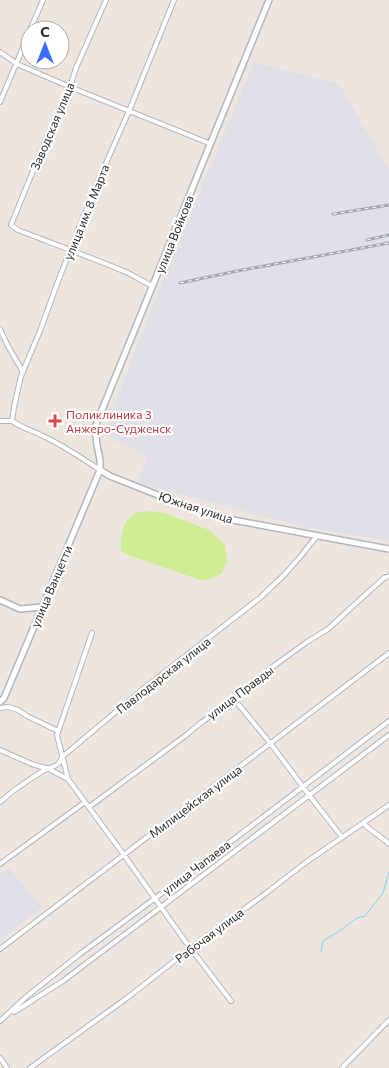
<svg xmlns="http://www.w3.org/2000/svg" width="389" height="1068" font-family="Commissioner,sans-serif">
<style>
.industrial{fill:#e1dfe7}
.pitch{fill:#cfed95}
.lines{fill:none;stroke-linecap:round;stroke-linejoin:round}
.stream{stroke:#6fdaf3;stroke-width:1}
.minor-casing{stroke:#b2b6c0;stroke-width:6}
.tertiary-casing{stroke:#b2b6c0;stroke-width:8}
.minor{stroke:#fff;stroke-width:4}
.tertiary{stroke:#fff;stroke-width:5}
.rail-casing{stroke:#a1a6b7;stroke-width:3}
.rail{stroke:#fff;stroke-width:1;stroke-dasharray:4;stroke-linecap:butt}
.health-dot{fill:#e0444e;stroke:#fff;stroke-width:2}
.labels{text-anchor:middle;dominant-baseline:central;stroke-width:4.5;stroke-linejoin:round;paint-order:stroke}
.street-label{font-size:12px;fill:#2c2c2c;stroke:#fff}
.health-label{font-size:12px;fill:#be3a42;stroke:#fff;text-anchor:start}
</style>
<rect width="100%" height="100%" fill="#eee6de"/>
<path class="industrial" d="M254,62L339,83L389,170V541L305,527L137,483L148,455L103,435L158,293Z
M9,868L42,907L0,940V875Z"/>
<path class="pitch" d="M146,511L165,513L209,530L225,545L227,561L221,574L203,581L125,554L121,551C120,538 122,522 134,514C137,512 142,512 146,511Z"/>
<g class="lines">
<path class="stream" d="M321,952L323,941L338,932L357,918L365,916L383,893L389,872"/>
<defs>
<path id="minor" d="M106,0L76,68L71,84L46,139L11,225L18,230C54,244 90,257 126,272C135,276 143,282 153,286
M30,30L43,0
M0,52L17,64L70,87L211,144
M0,102L30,31
M0,329L8,346L23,372
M0,421H12
M100,470C82,458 64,446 45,437C34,431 22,428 12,421L14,407L21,376L40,331L57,284L92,195L129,111L174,0
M92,633L57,735L68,779L124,855L185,941L231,1001
M234,699L271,744L309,795L342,837
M0,708L8,707L18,710L27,716L58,731
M0,750L32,764L49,769L68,779
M0,802C7,797 12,791 19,787C27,781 35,776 43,771C51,766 59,768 62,757L143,689L261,597L285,574L300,557L317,536
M89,807L185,736L202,722L234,699L271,668L307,642L328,629L365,595L384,578L389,576
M364,824C372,832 381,836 389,844
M0,864L85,802
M0,949L389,653
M14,1012L63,981L389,735
M0,1021L26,997L80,954L204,862L389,721
M0,1058L7,1068
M30,1068L127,998L191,948L265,894L305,863L389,805
M342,1068L389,1020"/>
<path id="tertiary" d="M100,470L110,476L173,501L233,520L389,549
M0,600L20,609L42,607
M0,702L4,698L100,470V460L97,445L95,427L269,0"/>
</defs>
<use href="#minor" class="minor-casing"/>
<use href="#tertiary" class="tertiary-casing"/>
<use href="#minor" class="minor"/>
<use href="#tertiary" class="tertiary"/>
<defs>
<path id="rail" d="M333,214L389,205
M367,240L389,235
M180,283L237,271L389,243"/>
</defs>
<use href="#rail" class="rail-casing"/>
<use href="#rail" class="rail"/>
</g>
<path class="health-dot" d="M52.5 413.5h5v5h5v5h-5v5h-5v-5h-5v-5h5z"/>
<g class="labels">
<g class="street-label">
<text transform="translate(52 126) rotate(-67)">Заводская улица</text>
<text transform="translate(86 212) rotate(-68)">улица им. 8 Марта</text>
<text transform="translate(174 234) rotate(-68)">улица Войкова</text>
<text transform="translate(196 507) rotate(18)">Южная улица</text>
<text transform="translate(51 586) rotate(-67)">улица Ванцетти</text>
<text transform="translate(163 675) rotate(-38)">Павлодарская улица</text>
<text transform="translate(240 692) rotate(-37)">улица Правды</text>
<text transform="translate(195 801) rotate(-37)">Милицейская улица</text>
<text transform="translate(196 867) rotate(-37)">улица Чапаева</text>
<text transform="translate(209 935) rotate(-37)">Рабочая улица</text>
</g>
<g class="health-label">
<text x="66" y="414">Поликлиника 3<tspan x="66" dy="14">Анжеро-Судженск</tspan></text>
</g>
</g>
<g transform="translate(45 45)"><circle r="24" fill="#ffffff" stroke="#ababab"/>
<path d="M0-4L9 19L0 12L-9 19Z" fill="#3b6fff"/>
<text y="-8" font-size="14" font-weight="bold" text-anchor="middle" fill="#2c2c2c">С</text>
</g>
</svg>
